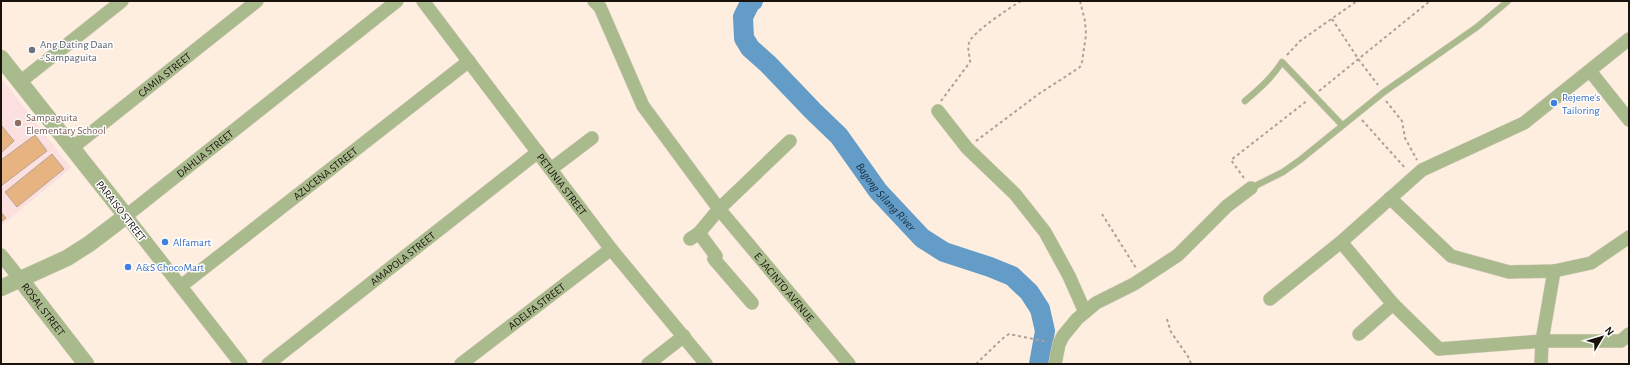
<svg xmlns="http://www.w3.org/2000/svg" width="1630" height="365" font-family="'Alegreya Sans',sans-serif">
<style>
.education{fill:#fbe0df}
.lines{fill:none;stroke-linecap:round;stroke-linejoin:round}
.river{stroke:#629cc7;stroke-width:20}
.building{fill:#e7b381;stroke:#b5a493}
.service-casing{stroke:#d9cbbe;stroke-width:7}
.minor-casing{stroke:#d9cbbe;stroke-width:14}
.tertiary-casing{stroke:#d9cbbe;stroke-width:17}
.path{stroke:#ada096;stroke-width:2;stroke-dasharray:3 3;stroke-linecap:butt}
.service{stroke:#a9ba8c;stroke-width:6}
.minor{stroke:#a9ba8c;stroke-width:13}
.tertiary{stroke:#a9ba8c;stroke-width:16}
.worship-dot{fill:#6b7280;stroke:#fefefe;stroke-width:1.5}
.shop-dot{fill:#3f7fe0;stroke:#fefefe;stroke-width:1.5}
.education-dot{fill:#8d6e63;stroke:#fefefe;stroke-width:1.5}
.labels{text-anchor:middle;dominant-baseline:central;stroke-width:3;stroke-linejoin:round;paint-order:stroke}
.worship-label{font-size:11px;fill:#5b616d;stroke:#fefefe;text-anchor:start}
.street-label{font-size:11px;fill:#19120d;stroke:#fefefe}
.shop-label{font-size:11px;fill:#366cbe;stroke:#fefefe;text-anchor:start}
.education-label{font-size:11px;fill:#785e54;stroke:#fefefe;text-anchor:start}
.water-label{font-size:12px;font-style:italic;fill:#122c3f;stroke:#fefefe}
</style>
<rect width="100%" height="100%" fill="#fdeee0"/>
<path class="education" d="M1,78L71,168L1,226Z"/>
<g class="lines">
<path class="river" id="s1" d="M753,1L750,3L743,17L744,38L750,48L768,64L813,111L839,136L878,191L922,238L944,252L990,267L1012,276L1029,292L1040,309L1045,331L1039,364"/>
</g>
<path class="building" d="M1,125L14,141L1,153Z
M35,135L47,151L1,186V160Z
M52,154L64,169L17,207L5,192Z
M1,212L6,218L1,222Z"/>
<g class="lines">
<defs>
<path id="service" d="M1245,101C1259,89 1272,78 1282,62L1342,125
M1251,188L1283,172L1300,160L1384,92L1477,27L1508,1"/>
<g id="minor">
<path id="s2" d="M423,1L611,249L706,364"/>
<path id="s3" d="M594,1L600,7L643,106L719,209L849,364"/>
<path d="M1590,71L1629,120"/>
<path d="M20,82L122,1"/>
<path d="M938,111L967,148L1015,194L1045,232L1069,276L1085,312"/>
<path id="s4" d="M72,148L257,1"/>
<path d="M551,169L592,138"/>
<path d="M1390,198L1451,256L1509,272L1554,271L1591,263L1629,237"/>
<path d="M699,233L716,256L714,259L752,303"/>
<path d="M690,239L699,233L719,209L790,141"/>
<path d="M1341,242L1393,304L1439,349L1542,341H1621L1629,334"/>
<path d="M1,255L21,280"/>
<path id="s5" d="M181,286L469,61"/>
<path d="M1270,299L1341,242L1422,170L1524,123L1629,39"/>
<path d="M1359,334L1393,304"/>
<path id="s6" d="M241,364L126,216L397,1"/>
<path id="s7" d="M268,364L538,152"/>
<path id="s8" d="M461,364L611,249"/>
<path d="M648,364L684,336"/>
<path d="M1055,364L1059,344L1063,336L1077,319L1096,303L1134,284L1178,255L1227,206L1251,188"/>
<path d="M1541,364L1542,341L1554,271"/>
</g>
<g id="tertiary">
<path d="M1,58L126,216L89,244L67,258L1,288"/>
<path id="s9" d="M21,280L86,364"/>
</g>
</defs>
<use href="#service" class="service-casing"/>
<use href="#minor" class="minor-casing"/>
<use href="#tertiary" class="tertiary-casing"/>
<path class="path" d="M1332,19L1359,60L1378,85
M1287,55L1300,41L1357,1
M1319,91L1430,1
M941,101L970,62C970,56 967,49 969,43C971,33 1011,7 1021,1
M1386,101L1402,121L1405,138L1417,160
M1362,120L1406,169
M976,141L1040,93L1065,77L1080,67L1082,62L1086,35L1085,21L1080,1
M1244,178L1231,160L1308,100
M1102,214L1136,268
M1167,319L1171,332L1189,358L1191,364
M976,364L1002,339L1009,334L1048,342"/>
<use href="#service" class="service"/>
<use href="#minor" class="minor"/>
<use href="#tertiary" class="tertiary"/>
</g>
<circle class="worship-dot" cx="32" cy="50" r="4"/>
<g class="shop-dot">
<circle cx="1554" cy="103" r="4"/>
<circle cx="165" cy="242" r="4"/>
<circle cx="128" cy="267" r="4"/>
</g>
<circle class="education-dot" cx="18" cy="123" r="4"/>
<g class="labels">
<g class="worship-label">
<text x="40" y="44">Ang Dating Daan<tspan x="40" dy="13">- Sampaguita</tspan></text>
</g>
<g class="street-label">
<text stroke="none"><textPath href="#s4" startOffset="118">CAMIA STREET</textPath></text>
<text stroke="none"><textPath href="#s6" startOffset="288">DAHLIA STREET</textPath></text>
<text stroke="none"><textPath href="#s5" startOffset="183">AZUCENA STREET</textPath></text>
<text stroke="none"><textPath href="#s2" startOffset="230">PETUNIA STREET</textPath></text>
<text transform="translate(121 211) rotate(52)">PARAISO STREET</text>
<text stroke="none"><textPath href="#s7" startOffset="171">AMAPOLA STREET</textPath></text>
<text stroke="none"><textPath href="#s3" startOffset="346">E. JACINTO AVENUE</textPath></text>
<text stroke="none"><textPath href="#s8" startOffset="95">ADELFA STREET</textPath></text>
<text stroke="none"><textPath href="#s9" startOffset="37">ROSAL STREET</textPath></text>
</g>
<g class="shop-label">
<text x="1562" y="97">Rejeme's<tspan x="1562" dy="13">Tailoring</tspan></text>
<text x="173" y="242">Alfamart</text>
<text x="136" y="267">A&amp;S ChocoMart</text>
</g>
<g class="education-label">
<text x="26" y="117">Sampaguita<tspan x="26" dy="13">Elementary School</tspan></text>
</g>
<g class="water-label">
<text stroke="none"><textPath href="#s1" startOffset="254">Bagong Silang River</textPath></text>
</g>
</g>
<rect width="1630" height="365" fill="none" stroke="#19120d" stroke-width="4"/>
<g transform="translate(1602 337) rotate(52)" stroke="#fefefe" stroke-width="3" paint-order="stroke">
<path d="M0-3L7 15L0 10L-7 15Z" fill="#19120d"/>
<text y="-6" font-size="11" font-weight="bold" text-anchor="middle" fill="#19120d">N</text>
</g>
</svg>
